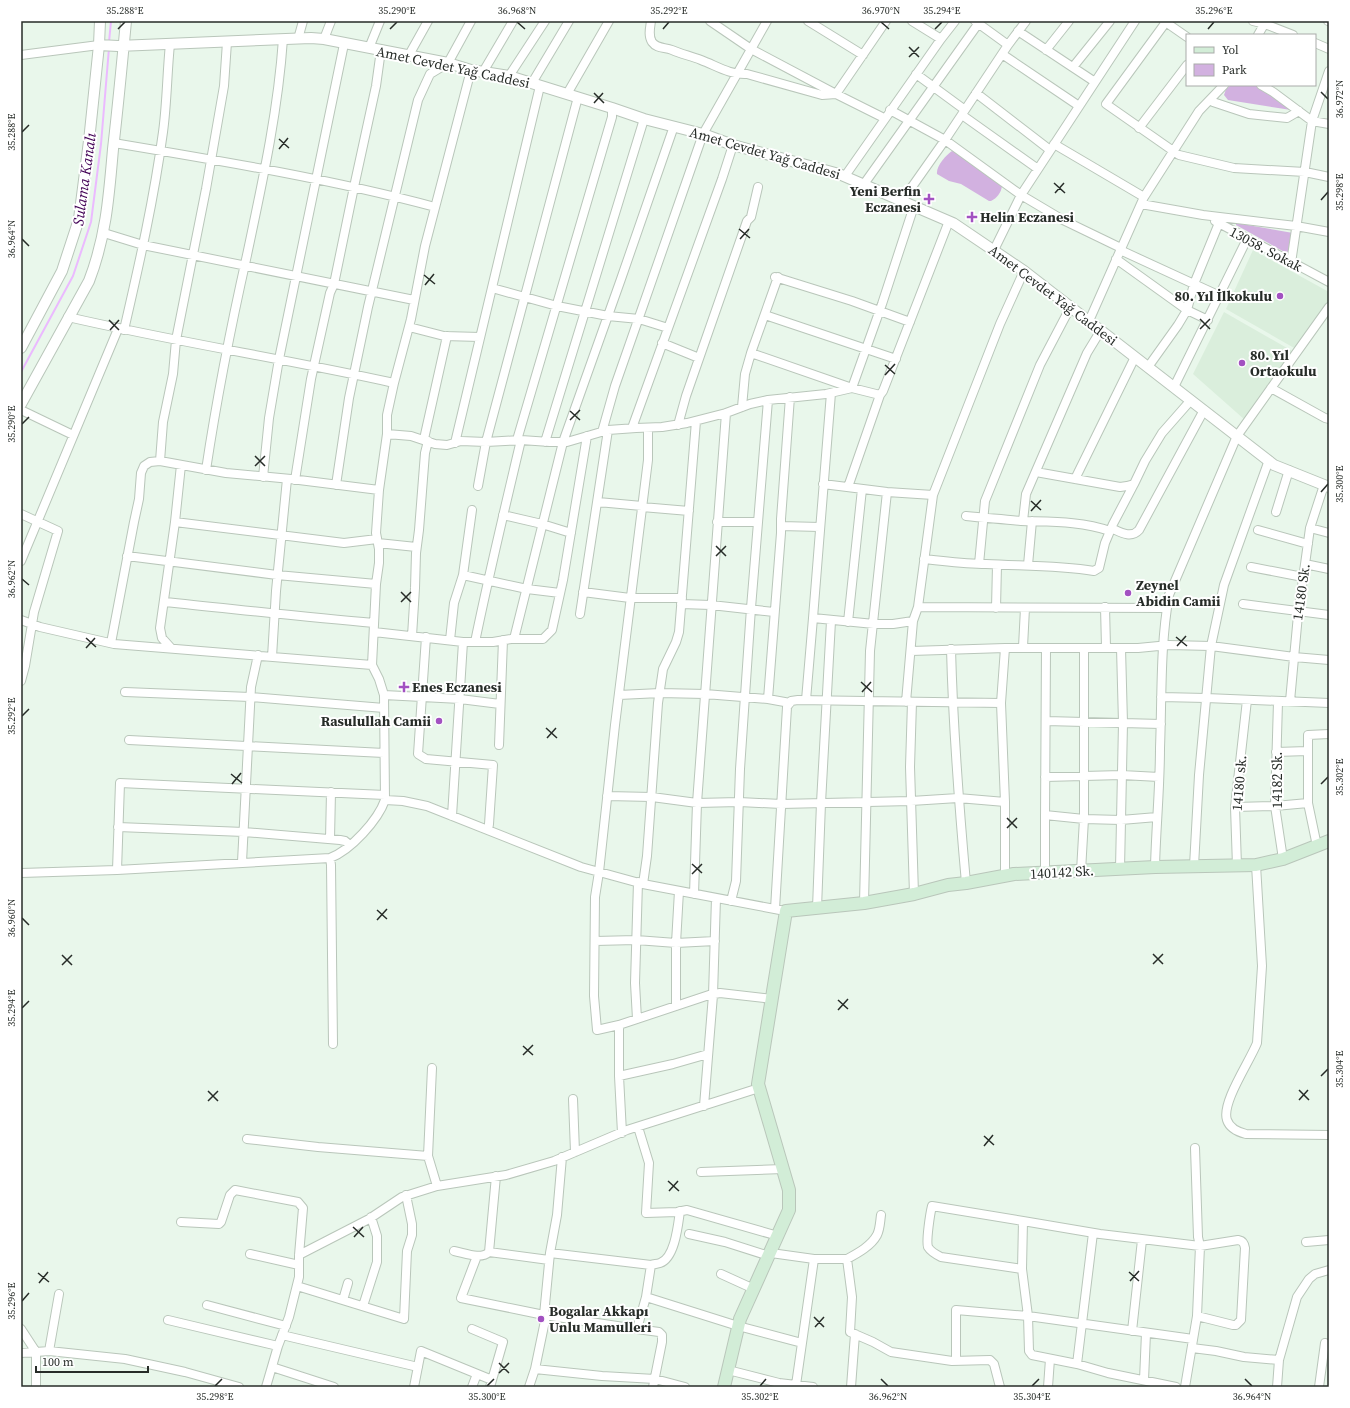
<svg xmlns="http://www.w3.org/2000/svg" width="1350" height="1408" font-family="'Source Serif 4',serif">
<style>
.built{fill:#daeedc}
.green{fill:#d2b1e0}
.lines{fill:none;stroke-linecap:round;stroke-linejoin:round}
.stream{stroke:#ebbaff;stroke-width:2}
.minor-casing{stroke:#b9c6ba;stroke-width:10}
.tertiary-casing{stroke:#b9c6ba;stroke-width:12}
.secondary-casing{stroke:#b9c6ba;stroke-width:14}
.minor{stroke:#fff;stroke-width:8}
.tertiary{stroke:#fff;stroke-width:10}
.secondary{stroke:#d2edd7;stroke-width:12}
.ticks{fill:none;stroke:#272c28;stroke-width:1.5}
.poi-dot{fill:#a251c1;stroke:#fff;stroke-width:1.5}
.labels{text-anchor:middle;dominant-baseline:central;stroke-width:4;stroke-linejoin:round;paint-order:stroke}
.street-label{font-size:14px;fill:#272c28;stroke:#fff}
.poi-label{font-size:14px;font-weight:bold;fill:#272c28;stroke:#fff;text-anchor:start}
.water-label{font-size:15px;font-style:italic;fill:#430356;stroke:#fff}
.neatline{fill:none;stroke:#272c28;stroke-width:1.5}
.ticks-label{font-size:10px;text-anchor:middle;fill:#272c28}
</style>
<rect width="100%" height="100%" fill="#e9f7eb"/>
<path class="built" d="M1253,250L1329,292V300L1296,349L1226,309Z
M1224,312L1294,352L1245,420L1193,374Z"/>
<path class="green" d="M1231,85H1256L1291,110L1228,100L1224,95L1226,89Z
M952,151L956,152L1000,183L1002,186C1001,193 997,198 991,201H989L961,184L949,181L937,174C936,166 946,155 952,151Z
M1236,223L1293,233L1288,254L1236,225Z"/>
<g class="lines">
<path class="stream" d="M109,42L111,21
M21,372L73,276L91,222L101,144L109,48"/>
<defs>
<path id="minor" d="M651,21C650,28 648,36 652,42C657,49 665,47 672,50C681,54 691,56 701,60C717,66 730,75 747,74L822,95L836,94L886,21
M710,21L751,49L836,94L884,118
M808,21L863,55
M912,21L941,39
M975,21L1008,45
M1164,21L1187,37
M1253,21L1265,24L1293,35
M1328,21H1329
M1166,22L1106,104L1179,155L1234,168L1305,172L1329,177
M1018,31L1095,82
M1258,35L1266,21
M298,39L303,21
M324,39L331,21
M227,42L224,86L206,189L176,340L173,374L163,422L160,461L226,473L291,479L379,490
M1315,43L1329,49
M369,48L380,21
M1046,50L1069,21
M1002,54L1079,106
M21,55L99,45
M409,55L428,21
M1073,67L1110,21
M483,72L513,21
M916,74L965,110
M509,76L545,21
M532,83L569,21
M1261,85L1273,92L1312,121L1329,124
M976,93L1050,150
M567,94L609,21
M1210,100L1213,102L1249,114L1287,118L1299,111
M890,110L945,140L1021,195L1063,220L1121,248
M962,115L1038,169
M1139,128L1187,65
M114,143C221,161 330,179 435,207
M1054,144L1144,197
M845,176L941,39L955,21
M864,184L978,24
M902,201L945,140L1008,45L1026,21
M1141,204L1203,215L1296,226L1329,232
M1215,221L1329,282
M104,233L143,245L414,300
M994,250L1021,195L1135,21
M1120,250L1220,296
M1116,259L1187,310L1208,320
M1291,263L1312,121L1329,71
M775,277L852,301L910,322
M492,288L557,306L608,316L639,319L668,328
M765,315L896,359
M68,317C176,342 286,359 394,383
M1089,321L1144,197L1199,111L1224,85
M409,327L444,336L480,337
M124,330C139,265 154,199 163,132C167,103 167,73 170,44
M662,343L699,358
M751,353L852,388L882,304L914,206
M1148,367L1178,325L1187,310L1194,284L1219,223
M1174,387L1247,239
M1271,388L1325,418L1329,419
M742,407L745,374L751,353L778,277
M21,410L73,435
M678,425L686,396L747,221L751,217L758,187
M632,428L722,179L733,145
M648,428V460L615,725L599,872L595,897L594,996L597,1030L619,1025L709,995L720,993L772,999
M602,432L615,386L703,134L767,21
M387,434L411,436L435,444L447,445L461,441L486,442L521,440L550,442H567L608,430L636,428L662,427L687,423L726,413L750,404L768,400L826,394L852,388L880,395
M424,439L447,336
M517,440L612,117V108
M545,442L644,119
M455,443L540,86
M206,470C217,397 231,326 247,255C262,184 278,112 283,39
M1036,472L1120,487L1127,486L1134,484L1145,461L1162,433L1191,400
M263,477L269,418L279,359L344,44
M1075,479L1135,357
M295,480L311,379L330,293L334,284L354,187L376,86L381,50
M823,484L887,492L933,495
M336,485L349,398L368,307L418,100L430,74L448,63L471,21
M478,486L486,442L578,97
M848,487L880,395L883,391L949,221
M598,502L642,506
M642,507L689,511
M1276,512L1289,470
M21,514L58,531L34,612L25,666L21,681
M503,515L542,524L571,533
M966,516C984,518 1003,519 1021,521C1052,522 1081,521 1110,531
M1023,521L1026,494L1087,353L1101,330
M175,522L181,465
M717,522H758
M781,526L820,527
M1111,528C1120,532 1131,539 1139,530L1204,410
M1310,528L1329,533
M1258,530L1308,544
M378,543L416,547
M127,556L277,575L376,584
M924,559C945,561 965,564 986,564C1022,566 1058,565 1094,571L1099,568L1105,543L1113,524L1134,484
M21,561L118,329
M979,564L985,501L1040,365L1071,306
M1305,564L1329,569
M1028,565L1032,521
M1251,567L1303,577
M463,575L527,589L560,593
M583,592L630,598H682
M164,602C234,609 304,617 374,623
M681,604L711,605L774,612
M1243,604L1329,615
M918,607L1167,608
M1105,607L1106,647
M996,608L997,565
M580,614L608,430
M813,618L831,393
M21,620L40,627L114,644L372,665
M848,622L862,489
M374,632L463,642H493L511,639H543L552,630L563,580L587,436
M412,636L415,588L416,553L419,530L425,453L428,441
M426,637L418,754L426,759L493,765L489,824L488,830
M514,639L563,442L621,279L674,126
M450,640L454,603L463,575L472,510
M475,642C489,574 505,507 521,440
M111,643L134,522L139,499L141,473L144,466L150,462L160,461
M1023,647L1025,608
M171,648L162,638L160,628L175,522L344,543L377,539
M951,649C953,728 959,805 966,883
M911,651L1005,648
M272,657L276,591L287,479
M125,692L250,697L384,708
M384,695L460,699L500,704
M619,695L660,693L705,694L768,699
M1161,697L1206,698L1329,703
M806,700L813,618L874,624H893L913,621
M1290,701L1298,615L1310,528L1324,485
M906,702L913,621L918,607L933,495L1000,324L1024,271
M912,702L910,767L914,894
M1278,702L1275,806L1283,859
M790,703L768,699L781,533V519L790,397
M1046,721L1161,724
M129,740L384,753
M499,745L503,640
M1276,752L1308,751
M1045,777L1122,775L1159,777
M607,796L652,797L697,803L739,802L781,804L911,801L958,798L1005,802
M385,800L403,801L427,806L581,867L643,884L780,910
M1235,807L1275,806L1308,803
M1045,815L1084,819L1121,820L1157,817
M452,816L463,642
M118,827L244,832L340,840L345,841L350,845
M330,839L331,792
M1317,846L1308,803V735L1329,734
M330,858L331,865L333,1044
M242,862L251,687L258,655
M1256,865L1262,966L1257,1043C1250,1061 1221,1103 1227,1120C1230,1129 1238,1132 1246,1134L1329,1135
M1194,866L1199,775L1211,646L1224,585L1269,460
M1237,866L1235,807L1247,700
M1155,867C1156,827 1160,788 1160,748C1162,697 1160,646 1169,595L1237,436L1329,307
M1120,869L1123,723L1121,648
M117,870L120,783L385,795
M1081,871L1084,819V648
M1045,872V820L1046,648
M21,873L117,870L330,858C351,850 378,820 385,800L384,695L379,679L372,665L376,584L379,563V549L376,533L379,490L387,434V415L394,383L411,319L425,246L471,70
M1005,875V802L1001,703L1005,648H1138L1169,645L1211,646L1294,657L1329,660
M643,884L647,856L658,703L663,669L676,642L679,632L696,421
M694,894L697,803L726,413
M731,901L736,881L740,769L751,608L768,400
M864,903L870,651L887,492
M817,908L821,803L831,621
M775,909L787,707L791,701L798,700L1001,703
M595,941L636,940L676,943L715,941
M676,1006V943L679,891
M637,1019L635,983L638,882
M619,1025V1076L673,1064L708,1054
M432,1068L428,1156L437,1186
M619,1076L622,1133
M573,1099L575,1152
M704,1106L713,995L716,898
M638,1127L649,1163L646,1213L677,1212L687,1210L778,1236
M247,1139L318,1147L428,1156
M562,1157L557,1215L550,1253L544,1315L637,1329L646,1297
M701,1172L783,1169
M680,1211C678,1225 675,1258 660,1263C657,1264 654,1264 651,1265L646,1297L738,1326L802,1343
M881,1215C880,1222 880,1229 877,1235C871,1246 858,1253 847,1259L852,1297L850,1332L873,1342L891,1352L952,1361L990,1360L994,1364L1000,1387
M181,1222L219,1224L221,1222L230,1195L235,1190L298,1202L303,1208L299,1255V1277L289,1317L278,1346L266,1387
M689,1234L725,1242L769,1256
M1306,1242L1329,1240
M454,1251C465,1253 481,1260 489,1252L549,1260
M489,1252L496,1176
M550,1253L651,1265
M771,1253L814,1259H847
M250,1254L299,1265
M299,1255L369,1219L402,1197L437,1186L506,1175L554,1161L627,1130L759,1088
M477,1256L461,1298L544,1315
M1022,1269L941,1257C937,1255 931,1252 928,1247C926,1241 930,1214 932,1206L1023,1221
M721,1274L754,1289
M297,1286L404,1319L407,1251L412,1235V1224L406,1195
M59,1294L49,1351L125,1359L185,1372L239,1387
M343,1300L348,1283
M207,1305L286,1326
M363,1306L377,1262V1236L371,1217
M168,1320L278,1346
M21,1329L36,1352L21,1353
M472,1329L503,1342L490,1387
M637,1329L659,1332L662,1335V1342L653,1387
M1132,1331L1142,1240
M282,1335L418,1367
M1192,1348L1216,1351L1244,1357L1279,1360
M956,1361V1310L1028,1316L1193,1339
M1077,1364L1093,1233
M272,1367L334,1387
M535,1369L602,1376L655,1379L685,1387
M728,1370L779,1383L813,1387
M1144,1380L1146,1333
M796,1385L814,1259
M36,1387V1352L49,1351
M414,1387L421,1351L492,1380
M472,1387L477,1374
M529,1387L535,1369L546,1316
M851,1387L855,1334
M1048,1387L1050,1359
M1176,1387L1108,1373L1077,1364L1032,1355L1029,1351L1028,1316L1022,1269L1023,1221L1100,1234L1200,1246L1238,1240C1243,1241 1244,1243 1245,1248L1241,1320L1236,1325H1233L1197,1316
M1185,1387L1197,1316L1200,1246L1198,1237L1195,1148
M1277,1387L1279,1360L1297,1297L1309,1279L1315,1274L1329,1270
M1319,1387L1325,1343"/>
<path id="tertiary" d="M99,45L118,46L311,38L324,39L448,63L471,70L509,76L612,108L644,119L703,134L733,145L839,174L953,223L1024,271L1274,465L1329,487
M21,348L62,271L79,219L89,141L99,45L100,21
M21,404L89,281C106,237 109,196 113,149C118,106 122,64 126,21"/>
<path id="secondary" d="M724,1387L740,1319L789,1210V1190L758,1084L786,911L864,903L914,894L948,885L966,883L1014,874L1155,867L1256,865L1283,859L1329,841"/>
</defs>
<use href="#minor" class="minor-casing"/>
<use href="#tertiary" class="tertiary-casing"/>
<use href="#secondary" class="secondary-casing"/>
<use href="#minor" class="minor"/>
<use href="#tertiary" class="tertiary"/>
<use href="#secondary" class="secondary"/>
</g>
<path class="ticks" d="M517,22L525,29M881,22L889,29M118,29L125,22M390,29L397,22M663,29L669,22M935,29L942,22M1208,29L1214,22M909,47L919,57M909,57L919,47M1321,92L1328,99M594,93L604,103M594,103L603,93M22,132L29,125M279,139L289,148M279,149L288,138M1054,183L1065,193M1055,193L1064,183M1321,200L1328,192M739,229L750,238M22,239L29,246M740,239L749,229M424,275L435,284M425,285L434,274M1200,319L1210,329M109,320L119,330M1200,329L1210,319M110,330L119,320M885,365L895,374M885,375L895,364M570,411L580,420M570,420L580,410M22,424L29,417M255,456L265,466M255,466L265,456M1321,492L1328,484M1031,501L1041,510M1031,511L1041,500M716,546L726,556M716,556L726,546M22,579L29,585M401,592L411,602M401,602L411,592M1176,637L1187,646M86,638L96,647M1177,646L1186,636M86,648L95,638M861,682L872,692M862,692L871,682M22,716L29,709M546,728L557,738M547,738L556,728M231,774L242,783M232,784L241,773M1321,784L1328,777M1007,818L1017,828M1007,828L1017,818M692,864L702,873M692,874L702,864M377,910L387,919M22,918L29,925M377,920L387,909M1153,954L1163,964M62,955L72,965M1153,964L1163,954M62,965L72,955M838,1000L848,1009M22,1008L29,1001M838,1010L848,999M523,1046L533,1055M523,1055L533,1045M1321,1076L1328,1069M1299,1090L1309,1100M208,1091L218,1101M1299,1100L1308,1090M208,1101L218,1091M984,1136L994,1145M984,1146L993,1135M668,1181L679,1191M669,1191L678,1181M353,1227L364,1237M354,1237L363,1227M1129,1272L1139,1281M38,1273L49,1282M1130,1281L1139,1271M39,1283L48,1272M22,1301L29,1293M814,1317L824,1327M815,1327L824,1317M499,1363L509,1373M499,1373L509,1363M881,1379L888,1386M1245,1379L1252,1386M215,1386L222,1379M487,1386L494,1379M760,1386L766,1379M1032,1386L1039,1379"/>
<g class="poi-dot">
<path d="M927 193h4v4h4v4h-4v4h-4v-4h-4v-4h4z"/>
<path d="M970 211h4v4h4v4h-4v4h-4v-4h-4v-4h4z"/>
<circle cx="1280" cy="296" r="4"/>
<circle cx="1242" cy="363" r="4"/>
<circle cx="1128" cy="593" r="4"/>
<path d="M402 681h4v4h4v4h-4v4h-4v-4h-4v-4h4z"/>
<circle cx="439" cy="721" r="4"/>
<circle cx="541" cy="1319" r="4"/>
</g>
<g class="labels">
<g class="street-label">
<text transform="translate(453 67) rotate(12)">Amet Cevdet Yağ Caddesi</text>
<text transform="translate(765 153) rotate(16)">Amet Cevdet Yağ Caddesi</text>
<text transform="translate(1266 249) rotate(28)">13058. Sokak</text>
<text transform="translate(1053 295) rotate(37)">Amet Cevdet Yağ Caddesi</text>
<text transform="translate(1301 592) rotate(-82)">14180 Sk.</text>
<text transform="translate(1277 780) rotate(-90)">14182 Sk.</text>
<text transform="translate(1239 783) rotate(-85)">14180 sk.</text>
<text transform="translate(1062 872) rotate(-3)">140142 Sk.</text>
</g>
<g class="poi-label">
<text x="921" y="191" text-anchor="end">Yeni Berfin<tspan x="921" dy="16">Eczanesi</tspan></text>
<text x="980" y="217">Helin Eczanesi</text>
<text x="1272" y="296" text-anchor="end">80. Yıl İlkokulu</text>
<text x="1250" y="355">80. Yıl<tspan x="1250" dy="16">Ortaokulu</tspan></text>
<text x="1136" y="585">Zeynel<tspan x="1136" dy="16">Abidin Camii</tspan></text>
<text x="412" y="687">Enes Eczanesi</text>
<text x="431" y="721" text-anchor="end">Rasulullah Camii</text>
<text x="549" y="1311">Bogalar Akkapı<tspan x="549" dy="16">Unlu Mamulleri</tspan></text>
</g>
<g class="water-label">
<text transform="translate(84 179) rotate(-82)">Sulama Kanalı</text>
</g>
</g>
<rect width="1350" height="1408" fill="none" stroke="#ffffff" stroke-width="44"/>
<rect x="1186" y="34" width="130" height="52" fill="#ffffff" stroke="#a9aba9"/>
<rect x="1194" y="47" width="20" height="6" fill="#d2edd7" stroke="#a9aba9"/>
<text x="1222" y="54" font-size="12" fill="#272c28">Yol</text>
<rect x="1194" y="64" width="20" height="12" fill="#d2b1e0" stroke="#a9aba9"/>
<text x="1222" y="74" font-size="12" fill="#272c28">Park</text>
<path d="M36 1366v6h112v-6" fill="none" stroke="#272c28" stroke-width="2"/>
<text x="42" y="1366" font-size="12" fill="#272c28" stroke="#ffffff" stroke-width="3" paint-order="stroke">100 m</text>
<rect x="22" y="22" width="1306" height="1364" class="neatline"/>
<g class="ticks-label">
<text x="125" y="14">35.288°E</text>
<text x="397" y="14">35.290°E</text>
<text x="517" y="14">36.968°N</text>
<text x="669" y="14">35.292°E</text>
<text x="881" y="14">36.970°N</text>
<text x="942" y="14">35.294°E</text>
<text x="1214" y="14">35.296°E</text>
<text transform="translate(1339 99) rotate(-90)" y="4">36.972°N</text>
<text transform="translate(11 132) rotate(-90)" y="4">35.288°E</text>
<text transform="translate(1339 192) rotate(-90)" y="4">35.298°E</text>
<text transform="translate(11 239) rotate(-90)" y="4">36.964°N</text>
<text transform="translate(11 424) rotate(-90)" y="4">35.290°E</text>
<text transform="translate(1339 484) rotate(-90)" y="4">35.300°E</text>
<text transform="translate(11 579) rotate(-90)" y="4">36.962°N</text>
<text transform="translate(11 716) rotate(-90)" y="4">35.292°E</text>
<text transform="translate(1339 777) rotate(-90)" y="4">35.302°E</text>
<text transform="translate(11 918) rotate(-90)" y="4">36.960°N</text>
<text transform="translate(11 1008) rotate(-90)" y="4">35.294°E</text>
<text transform="translate(1339 1069) rotate(-90)" y="4">35.304°E</text>
<text transform="translate(11 1301) rotate(-90)" y="4">35.296°E</text>
<text x="215" y="1400">35.298°E</text>
<text x="487" y="1400">35.300°E</text>
<text x="760" y="1400">35.302°E</text>
<text x="888" y="1400">36.962°N</text>
<text x="1032" y="1400">35.304°E</text>
<text x="1252" y="1400">36.964°N</text>
</g>
</svg>
